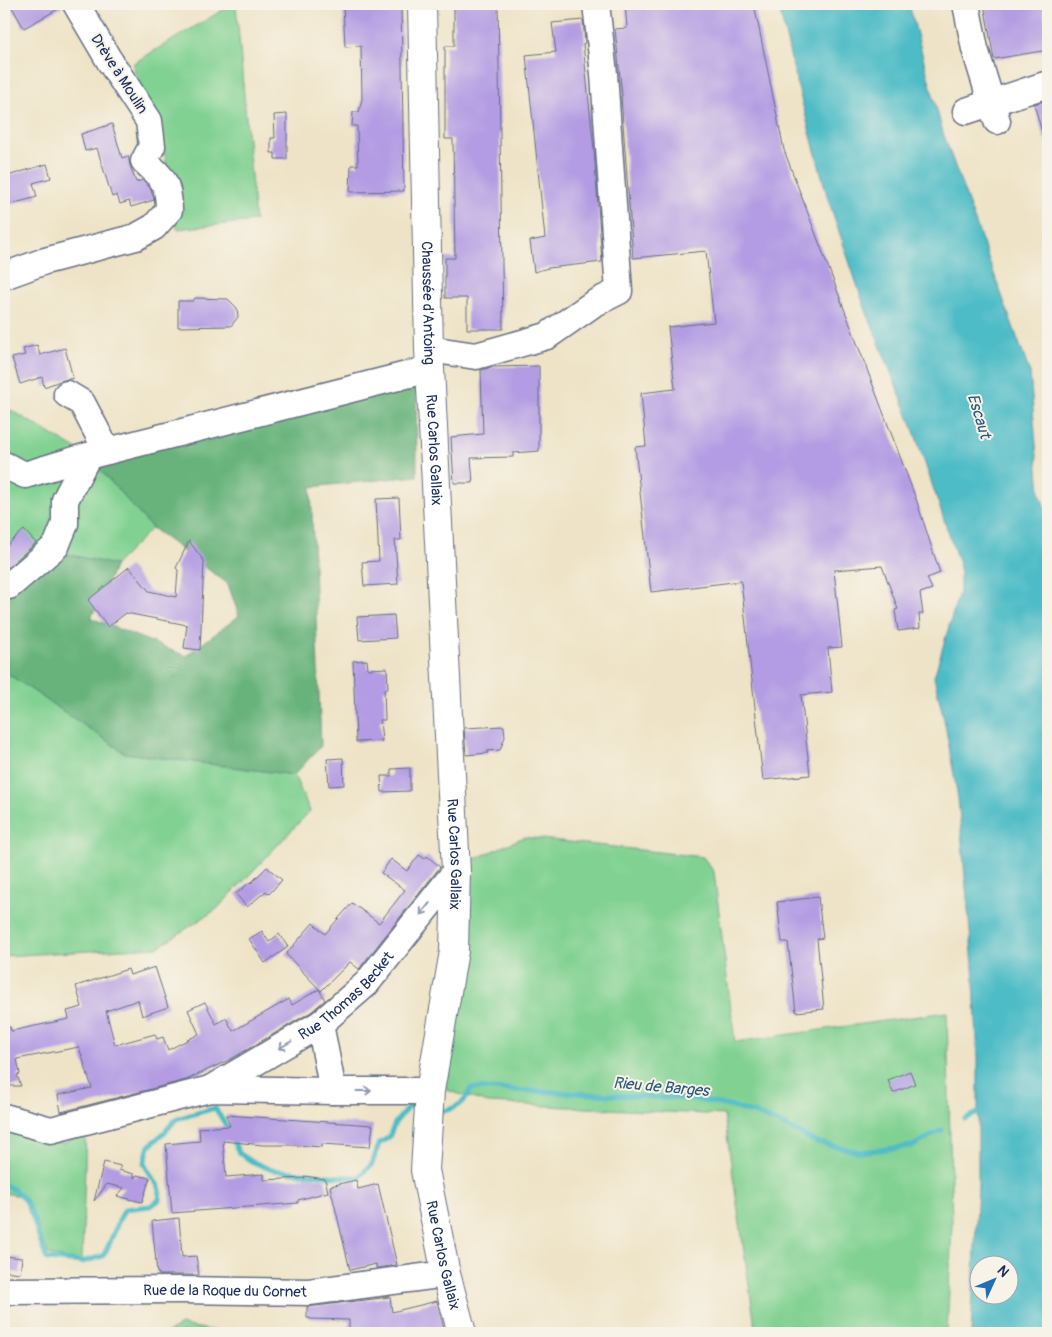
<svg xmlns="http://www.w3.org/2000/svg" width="1052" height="1337" font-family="Pangolin,sans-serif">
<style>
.green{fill:#81d192;stroke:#4e8078}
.forest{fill:#68b37c;stroke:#42716d}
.water{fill:#4ebcc6;stroke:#347692;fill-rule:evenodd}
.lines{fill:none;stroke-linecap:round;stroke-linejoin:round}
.stream{stroke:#4ebcc6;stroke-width:5}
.building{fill:#b39ce3}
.minor-casing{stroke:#656e82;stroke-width:29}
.major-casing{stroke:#656e82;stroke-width:30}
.minor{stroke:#fff;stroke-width:26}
.major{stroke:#fff;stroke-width:28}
.oneway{stroke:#8d97ae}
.labels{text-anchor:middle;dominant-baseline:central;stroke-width:4;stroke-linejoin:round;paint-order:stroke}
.street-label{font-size:15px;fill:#1b2f5e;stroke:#f7f3e8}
.water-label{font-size:16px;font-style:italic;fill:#2a597d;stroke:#f7f3e8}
</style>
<rect width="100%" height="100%" fill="#f7f3e8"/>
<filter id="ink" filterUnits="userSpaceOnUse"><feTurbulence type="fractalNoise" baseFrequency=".02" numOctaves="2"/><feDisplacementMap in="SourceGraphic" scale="10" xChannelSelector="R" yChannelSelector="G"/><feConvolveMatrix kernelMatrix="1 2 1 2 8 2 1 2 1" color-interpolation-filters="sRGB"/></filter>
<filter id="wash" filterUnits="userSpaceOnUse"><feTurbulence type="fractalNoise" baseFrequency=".0096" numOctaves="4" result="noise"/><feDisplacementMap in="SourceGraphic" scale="20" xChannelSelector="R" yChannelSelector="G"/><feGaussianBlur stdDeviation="1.12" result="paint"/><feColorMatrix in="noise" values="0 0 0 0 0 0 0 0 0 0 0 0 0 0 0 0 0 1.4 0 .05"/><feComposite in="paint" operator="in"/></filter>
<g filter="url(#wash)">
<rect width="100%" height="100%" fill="#eee3c6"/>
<path class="green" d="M233,4H236L255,221L177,229L164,149L132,64Z
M4,406L88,456L152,528L115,565L57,552L4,593Z
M4,671L125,753L294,775L310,811L217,909L158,947L4,956Z
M524,837L703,857L714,872L735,1042L947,1012L952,1225L947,1333H756L724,1115L488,1103L446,1090L469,951L470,861Z
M4,1131L64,1143L86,1132L82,1262L49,1255L21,1196L4,1193Z
M181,1325L227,1333H166Z"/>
<path class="forest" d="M416,373L417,476L311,487L321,746L294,775L125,753L4,671V593L57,552L115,565L91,618L186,656L239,616L228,584L152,528L88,456Z"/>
<path class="water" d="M778,4H909L943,133L1030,373L1040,492L1048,519V1333H971L978,1184V1057L973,965L958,798L945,724L934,677L960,589V567L912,425L865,308L828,199L796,80ZM980,1264H1010V1294H980Z"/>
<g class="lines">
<path class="stream" d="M436,1113C453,1109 466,1105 471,1088L693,1099L729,1106L753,1113L783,1125L816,1142L860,1152L913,1146L942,1130
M965,1119L978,1113
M4,1185C8,1187 14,1189 18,1193C35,1208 37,1239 47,1259L82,1262L103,1256C113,1240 115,1225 125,1209L151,1206L159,1200L160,1189L144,1164L149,1146L164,1133L176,1119L215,1108L227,1127L239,1153L251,1161L272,1170L340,1177H359L372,1164L379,1144L389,1137L395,1123L409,1106L413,1107"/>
</g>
<g id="blocks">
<path class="building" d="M10,4H61L62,7L24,28Z
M343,4H401L404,191L350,192L351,165H358L357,126H352L353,112H359L362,99L361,46L345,47Z
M454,4H498L503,329H467V298H445V258H455L453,139H445V46H454Z
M625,4H754L784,150L916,499L940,573L927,578L932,589L920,593L923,614H919L920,628L898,631L895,610L898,609L882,566L834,570L842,647L828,648L832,692L801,695L810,775L763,780L741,581L651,592L635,447L646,446L641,393L675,389L668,327L714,322L706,251L633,258L621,96H622L615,29L627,28Z
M984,4H1043L1048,37V50L994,59Z
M583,20L585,43L583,44L594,150L602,262L548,268L534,272L530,241L545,238L526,55L556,52L552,23Z
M1048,100V138L1044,139L1034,104Z
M287,114V159H275V153H271V138H275L274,115Z
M112,124L122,158L128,156L130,166L136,182L143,180L145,182L151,189L154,200L131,207L129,201L120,204L117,195L112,197L97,148L85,151L81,134Z
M47,164L51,178L33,183L37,197L4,206V177Z
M195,298L228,299L237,308L238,317L231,326L178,327V301H193Z
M37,345L40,355L65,348L73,378L60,381L44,387L42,377L20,384L12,358L25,355L23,349Z
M539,366V451L513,453V457L471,458L473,483H454L451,437L483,434L481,370L493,367Z
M399,498L401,540H395L398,584L364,586L362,562L379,561L376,499Z
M24,530L36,543L6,569L4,567V548Z
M189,541L204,561L200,650L184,648L187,625L126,613L108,627L88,600L129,567L149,591L176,597L178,570L176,568Z
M394,615L396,638L359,640L357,617Z
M367,660L368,669L387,668L388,689H384L385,720H380L382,741L356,742L353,661Z
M504,726L505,737L500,750L487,751L488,753L466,755L464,728Z
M343,758L344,785L329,786L327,759Z
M410,768V791L382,792L381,776H391V769Z
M419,855L425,859L427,856L440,867L359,969L350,962L321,991L286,954L313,923L325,934L352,903L379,923L405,890L381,873L391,859L407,871Z
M267,867L282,880L269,894L266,891L247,907L236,894L250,882L251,883Z
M818,897L823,938L817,939L824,1009L796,1012L788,942H782L777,902Z
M262,931L269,942L279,934L288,947L265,963L249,939Z
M155,967L168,1007L142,1016L138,1000L106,1011L115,1045L155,1034L157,1039L163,1037L168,1050L199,1034L188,1010L205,1002L216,1024L226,1018L233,1031L289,999L292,1005L319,989L325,1000L311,1012L231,1059L186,1080L61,1112L58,1095L92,1088L79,1047L17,1059L20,1074L17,1075L21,1086H4V1028L10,1027L11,1031L69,1019L67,1011L82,1007L76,986L128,969L130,975Z
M910,1071L915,1084L893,1093L888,1080Z
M226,1115L373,1125L370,1147L322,1144V1147L296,1145H263L223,1141L226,1177L264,1174V1180L305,1178L304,1176L325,1179L328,1192L298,1200V1203L172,1213L166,1144L200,1141L199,1128L230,1126Z
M104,1162L121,1166L119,1170L134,1174V1178L137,1175L150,1178L142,1202L117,1196L124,1188L107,1184L94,1201Z
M356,1180L358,1189L378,1184L397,1265L376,1268V1264L350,1270L330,1186Z
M179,1218L182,1257L196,1256L199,1275H159V1273H157L152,1221Z
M4,1256L22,1258L20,1273L4,1271Z
M390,1297L392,1312L437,1301L445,1333H349V1320L310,1319V1318H307V1307Z"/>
</g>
</g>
<g filter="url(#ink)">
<use href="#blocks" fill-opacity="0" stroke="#656e82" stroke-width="1"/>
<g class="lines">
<defs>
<g id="minor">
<path d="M966,4L975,49L997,121"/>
<path d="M966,111L1048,84"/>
<path d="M4,276L45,261L136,237L154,227L169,210C169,183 163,178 144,161L152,146L149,121L109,60L76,4"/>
<path d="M429,349L476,356L547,336L593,304L619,291L604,74L596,4"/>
<path d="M67,394L82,403L107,451"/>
<path d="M4,465L25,475L88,456"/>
<path d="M9,586L56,546L65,524V500L88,456L430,369"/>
<path d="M320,1024L333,1091"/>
<path id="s1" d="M210,1089L320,1024L366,984L456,871"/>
<path d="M4,1117L51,1130L210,1089L333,1091H430"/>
<path id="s2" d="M4,1291L180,1290L309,1292L446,1274"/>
</g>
<g id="major">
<path id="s3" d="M422,4L429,349L456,871L454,951L430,1091L425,1170L446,1274L462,1333"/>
</g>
</defs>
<use href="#minor" class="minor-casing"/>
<use href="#major" class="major-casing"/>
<use href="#minor" class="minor"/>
<use href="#major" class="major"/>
</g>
<defs><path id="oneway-shaft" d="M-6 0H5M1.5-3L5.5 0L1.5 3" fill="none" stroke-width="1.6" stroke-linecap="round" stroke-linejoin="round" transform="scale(1.25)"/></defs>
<g class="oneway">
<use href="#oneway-shaft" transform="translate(425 909) rotate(128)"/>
<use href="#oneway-shaft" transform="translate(285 1045) rotate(150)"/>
<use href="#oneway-shaft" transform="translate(364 1091)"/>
</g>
</g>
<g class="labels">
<g class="street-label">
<text transform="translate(119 74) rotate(57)">Drève à Moulin</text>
<text stroke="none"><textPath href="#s3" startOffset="299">Chaussée d'Antoing</textPath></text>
<text stroke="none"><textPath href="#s3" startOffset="446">Rue Carlos Gallaix</textPath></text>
<text stroke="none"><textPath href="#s3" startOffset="851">Rue Carlos Gallaix</textPath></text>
<text stroke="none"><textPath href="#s1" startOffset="166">Rue Thomas Becket</textPath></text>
<text stroke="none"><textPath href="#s3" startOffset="1256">Rue Carlos Gallaix</textPath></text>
<text stroke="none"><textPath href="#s2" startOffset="221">Rue de la Roque du Cornet</textPath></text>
</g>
<g class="water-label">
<text transform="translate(979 416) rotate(73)">Escaut</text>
<text transform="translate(661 1087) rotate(5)">Rieu de Barges</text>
</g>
</g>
<rect width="1052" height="1337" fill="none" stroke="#f7f3e8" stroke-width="20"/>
<g transform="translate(994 1280) rotate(46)"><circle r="24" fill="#f7f3e8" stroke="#9fa5b1"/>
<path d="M0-4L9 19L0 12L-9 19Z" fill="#1f6fb2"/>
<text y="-8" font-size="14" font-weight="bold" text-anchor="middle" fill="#1b2f5e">N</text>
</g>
</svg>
